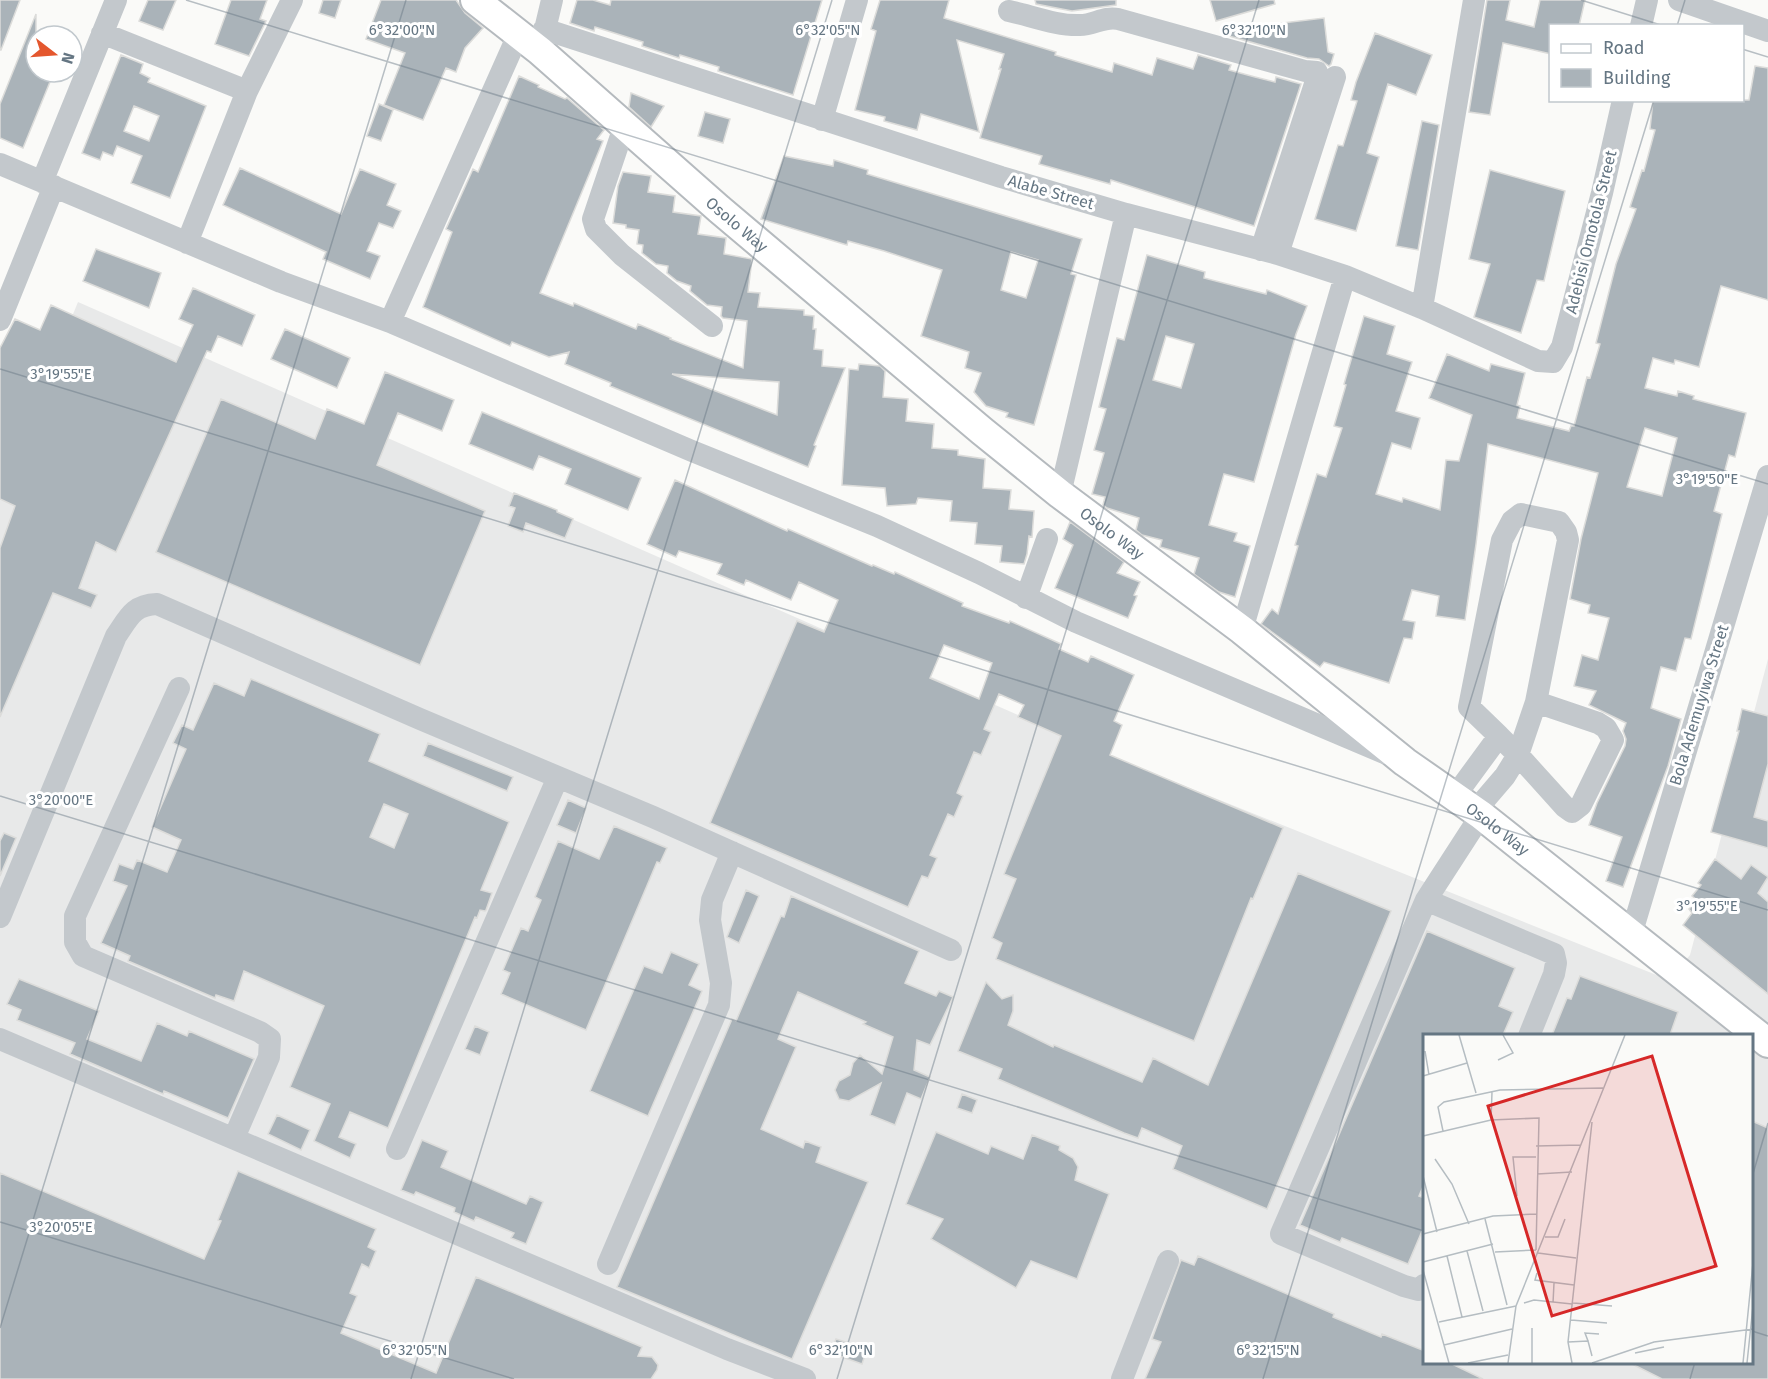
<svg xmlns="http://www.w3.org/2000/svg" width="1768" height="1379" font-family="'Fira Sans',sans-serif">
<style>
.built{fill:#e8e9e9;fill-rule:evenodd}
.building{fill:#aab3b9;stroke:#dcdcda;stroke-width:1.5;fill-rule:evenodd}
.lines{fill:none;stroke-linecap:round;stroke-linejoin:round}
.major-casing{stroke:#b5babe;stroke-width:32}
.minor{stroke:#c3c8cc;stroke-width:22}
.major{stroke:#fff;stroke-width:28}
.ticks{fill:none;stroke:#657683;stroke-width:1.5;stroke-opacity:0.45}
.labels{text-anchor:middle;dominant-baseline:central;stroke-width:6;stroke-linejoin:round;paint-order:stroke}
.street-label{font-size:16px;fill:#657683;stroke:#fff}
.inset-road{fill:none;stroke:#b5bdc2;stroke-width:1.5}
.view{fill:#d62828;fill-opacity:0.15;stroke:#d62828;stroke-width:3}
.inset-edge{fill:none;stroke:#657683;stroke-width:3}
.ticks-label{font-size:15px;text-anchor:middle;fill:#657683;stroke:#fff;stroke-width:6;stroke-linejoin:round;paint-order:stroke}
</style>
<rect width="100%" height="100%" fill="#fafaf8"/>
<path class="built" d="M78,302L1125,762L1669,980L1690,955L1768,659V1379H0V491ZM1424,1036H1752V1362H1424Z"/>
<path class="building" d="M0,0H20L1,50H0Z
M148,0H176L163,30L139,21Z
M231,0H267L260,19L266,21L249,56L215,44Z
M323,0H341L335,18L319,13Z
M381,0H456L465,13L483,28L465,48L456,72L446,68L423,120L384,105L405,53L366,39Z
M577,0H593L610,5L611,0H822L793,95L718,71L719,67L680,55L679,58L642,46L643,42L595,27L594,31L570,23Z
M880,0H949L944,18L1056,52L1055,55L1112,72L1114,63L1152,75L1157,58L1193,69L1198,55L1231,65L1229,70L1255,77L1275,82L1276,77L1301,84L1254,226L1111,180L1110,184L1039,164L1042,156L980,138L1001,69H999L1004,54L957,40L979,132L921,114L917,130L884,121L885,117L855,110L876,31L871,29Z
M1035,0H1116V5L1072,11L1036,4Z
M1210,0H1274L1275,4L1216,21Z
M1487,0H1510L1506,20L1534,27L1540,0H1585L1579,26H1551V54L1503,43L1490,115L1469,112Z
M36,14V72H54L23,148L0,138V104Z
M1324,18L1328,52L1334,54L1331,64L1329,66L1319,59L1307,58L1229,36L1232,29Z
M1375,33L1432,55L1416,95L1388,84L1367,153L1379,157L1356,231L1315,219L1338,145L1343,146L1357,101L1351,100L1356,82Z
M121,55L143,64L140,73L150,78L148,82L206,106L170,198L131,183L142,156L117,146L113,156L103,152L100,160L82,153ZM134,106L159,116L149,141L124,131Z
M1755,66L1768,68V300L1721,286L1699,367L1675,360L1674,364L1653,358L1645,388L1677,396L1678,391L1694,396L1693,399L1746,413L1735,457L1729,455L1714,511L1722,514L1691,639L1685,638L1676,671L1661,667L1651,708L1681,719L1668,766L1623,887L1606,881L1622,837L1589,825L1597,803L1625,746L1626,739L1623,731L1626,723L1589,705L1596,691L1574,686L1582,655L1598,660L1609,618L1588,613L1590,605L1570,599L1581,539L1598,473L1488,444L1476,544L1465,620L1436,616L1439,596L1412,590L1403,620L1415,622L1412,639L1404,638L1389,683L1324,662L1320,667L1261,624L1272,609L1278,614L1298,546L1295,545L1317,474L1326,477L1342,428L1334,426L1346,385L1344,384L1364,316L1395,326L1387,354L1412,362L1396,411L1420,418L1411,449L1392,443L1376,494L1402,502L1403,498L1440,510L1446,460L1459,461L1472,415L1429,398L1447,354L1489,371L1491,364L1525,373L1517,405L1520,406L1517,418L1569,431L1571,426H1574L1587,377L1590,378L1600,344L1596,343L1616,264L1636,209L1630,207L1642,170L1644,171L1655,130L1650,129L1653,100H1749ZM1645,428L1677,438L1662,496L1627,487Z
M519,76L539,85L538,87L565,99L567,98L604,130L597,139L603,141L540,293L573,306L574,303L636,329L638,324L671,338L670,339L743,368L747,321L723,318L721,316L722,307L707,305L690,291L691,286L677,281L667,273L668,266L656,264L642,253L643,245L637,244L639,230L626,228V225L613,223L618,186L623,172L651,176L648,192L675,196L673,212L701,216L698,234L726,238L724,254L752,259L748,292L760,293L758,307L804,310V315L814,316L813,329H816L814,349L823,350L822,366L845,368L814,445L816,446L808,467L627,393L610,386L611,383L565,364L569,352L549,357L512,342L510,346L423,307L452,232L446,229L473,169L478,172ZM672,374L779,382L777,415Z
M631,93L664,106L651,127L629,107Z
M379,104L393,110L381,141L367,136Z
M705,112L730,119L723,143L698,136Z
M1422,121L1439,125L1418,250L1396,246Z
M784,156L833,166L834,160L868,170L867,174L1082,239L1071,274L1076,275L1034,425L1006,417L1008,413L986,406L974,392L981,373L965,368L969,352L921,336L942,270L884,251L848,241L847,245L761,219ZM1011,252L1038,260L1026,298L1001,290Z
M240,168L341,214L360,169L396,184L387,205L401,211L393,228L379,223L367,251L380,256L370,279L323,259L326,252L223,205Z
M1490,170L1565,191L1544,281L1537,280L1521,333L1474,317L1490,264L1469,259Z
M96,249L161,273L149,308L83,281Z
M1147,255L1205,272L1204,278L1266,294L1267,290L1307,306L1296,334L1254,482L1224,474L1209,525L1237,533L1234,541L1250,546L1235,597L1219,592L1194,574L1199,558L1160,547L1162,540L1142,535L1136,530L1139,518L1107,508L1103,505L1105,497L1092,494L1104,453L1094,450L1106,409L1099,407L1117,338L1124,340ZM1166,336L1194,344L1181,388L1153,380Z
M193,288L255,315L242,346L218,336L211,352L207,351L116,552L96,542L79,588L97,595L91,608L53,593L0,717V548L15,506L0,499V348L15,319L40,330L51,305L176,362L193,325L179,319Z
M285,329L350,358L337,388L271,359Z
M859,364L880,366L885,371L883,397L908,399L906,421L934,424L932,448L958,450V455L985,459L983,488L1011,490L1009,509L1034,511L1032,537L1029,536L1027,554L1024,564L1000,562L1002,546L975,544L977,523L950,521L952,501L918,498L916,504L887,506L885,488L842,485L849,369L858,370Z
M385,372L454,400L442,431L398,413L377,465L485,511L420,665L156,552L221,399L315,439L327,409L364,424Z
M482,412L641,478L628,510L565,484L571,469L539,456L533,470L469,444Z
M675,480L787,531L788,529L872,566L873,565L894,574L895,572L963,603L962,606L1009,623L1010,621L1061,644L1059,649L1088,662L1091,656L1134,675L1114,721L1122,725L1110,755L1283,828L1253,899L1251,898L1194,1041L996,959L1002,943L992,938L1016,879L1004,874L1061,736L1018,717L1024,705L999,694L984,729L991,732L981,755L974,752L957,793L963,796L954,817L948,814L930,855L937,858L928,878L922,876L908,907L710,823L797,621L824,632L838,600L799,582L791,600L746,580L744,585L717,574L722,564L679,551L676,557L647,544ZM944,645L992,663L979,699L930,678Z
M514,493L557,510V512L573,519L565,538L526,523L523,532L508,526L515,508L509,506Z
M1070,522L1124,562L1117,573L1140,582L1134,595L1137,596L1128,618L1055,588L1073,545L1063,539Z
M251,679L380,734L369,761L509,822L481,890L492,893L486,910L485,911L480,910L477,918L475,917L388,1128L350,1112L339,1137L356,1144L350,1158L314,1141L330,1104L290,1087L324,1006L244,971L234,1001L216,995L215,998L128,961L130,956L101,943L127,886L113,881L119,864L133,869L137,860L167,872L181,840L152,827L186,749L173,743L182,725L193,730L214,683L244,696ZM384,804L408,814L394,848L370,837Z
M1742,709L1768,716V764L1754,817L1768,821V848L1711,832L1739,731H1737Z
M428,743L513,777L507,791L423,756Z
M568,800L586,808L576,833L557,825Z
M614,826L667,848L660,863L657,862L586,1030L501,994L510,973L503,970L521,928L528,931L541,900L535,897L558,841L599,859Z
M4,833L16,838L0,876V841Z
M1715,859L1741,879L1751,865L1768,877L1758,893L1768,902V994L1683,925L1692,913L1689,909L1697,900L1692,896L1701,885L1698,883Z
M1298,873L1391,911L1267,1209L1173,1169L1182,1146L1142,1128L1138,1138L1124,1133L998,1079L1002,1069L958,1051L986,982L1002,999L1013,995V1011L1008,1025L1053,1047L1054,1045L1142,1082L1153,1058L1208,1085Z
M746,890L759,896L739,943L727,937Z
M791,896L919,951L905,983L936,996L939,991L953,997L930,1045L917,1040L914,1070L930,1077L921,1099L907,1093L895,1125L870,1115L881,1083L849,1101L839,1099L835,1090L839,1081L850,1075L853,1063L860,1055L882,1074L893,1037L863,1024L866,1022L798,992L778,1039L796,1047L761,1129L803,1148L805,1141L821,1147L816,1162L868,1182L792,1359L617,1287L732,1019L736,1021L781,916L784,917Z
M1427,931L1515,968L1499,1006L1513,1012L1503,1035H1425V1182L1419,1196L1425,1198V1224L1408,1264L1342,1238L1340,1242L1300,1225Z
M671,952L699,964L689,985L702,991L648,1116L590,1091L644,966L662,973Z
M1580,976L1678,1012L1670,1035H1552L1567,998L1571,999Z
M19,979L99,1011L87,1039L141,1061L157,1023L187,1036L189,1031L254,1059L228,1118L164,1091L163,1094L70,1054L75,1043L17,1020L21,1010L7,1004Z
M475,1026L489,1032L480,1055L465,1049Z
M962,1094L977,1100L972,1113L957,1108Z
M277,1115L310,1130L301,1150L268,1134Z
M1752,1121L1768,1128V1379H1662L1628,1362H1752Z
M936,1132L988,1154L991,1146L1023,1159L1032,1135L1060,1146L1059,1150L1073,1158L1078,1167L1075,1180L1109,1194L1077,1279L1031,1261L1016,1288L931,1239L943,1219L906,1204Z
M422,1140L448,1151L441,1167L526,1204L530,1196L543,1202L526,1244L511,1238L514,1233L476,1217L474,1221L454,1212L455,1208L416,1192L414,1195L401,1190Z
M238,1171L376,1229L368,1247L376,1251L369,1268L362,1264L350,1293L357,1296L341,1333L436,1373L476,1277L642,1347L638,1356L652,1357L658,1365L657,1370L651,1379H0V1173L204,1259L221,1221L218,1220Z
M1198,1256L1334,1314L1333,1317L1381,1337L1382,1334L1425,1351V1362H1448L1483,1379H1145L1161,1342L1152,1339L1181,1260L1194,1265Z
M836,1339L867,1349L862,1364L831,1353Z"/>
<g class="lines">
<defs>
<g id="major">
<path id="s1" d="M475,0L540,51L719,209L982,431L1060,494L1242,630L1405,762L1481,815L1768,1043"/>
</g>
</defs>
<use href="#major" class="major-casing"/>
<path class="minor" d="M1679,0L1768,31
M1009,11C1032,16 1057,26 1080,25C1094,25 1104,16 1118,19L1305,71L1317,72L1316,81L1261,250
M1641,26L1647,0
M544,29L1001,177L1126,214L1278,254L1345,276L1422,308L1538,361L1553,362L1562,347L1602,193L1623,100
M102,33L247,91
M542,42L552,0
M822,120L857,0
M624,127L593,219L596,229L622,255L712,326
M0,164L281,282L390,322L692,451L877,526L979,573L1076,622L1384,753
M42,182L116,0
M187,243L247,91L292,0
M1278,254L1335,77
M1422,308L1474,0
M0,320L54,186
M390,322L518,35
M1060,494L1126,214
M1026,598L1047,539
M1242,630L1345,276
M179,688L75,916V942L83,956L260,1032L270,1039L269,1057L234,1138
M1455,796L1499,736L1469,707L1502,540L1512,521L1521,514L1559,522L1566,532L1568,540L1536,702L1518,755L1499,736
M1475,811L1505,776L1518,755L1565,807L1572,812L1581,805L1613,740L1606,728L1598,723L1536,702
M1426,900L1554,954L1556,963L1554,974L1529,1036
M0,917L116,636C129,617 133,605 157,604L420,719L653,817L951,950
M1631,935L1768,476
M0,1039L727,1349L805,1379
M397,1149L558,777
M608,1264L719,1005L721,983L710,920L712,900L732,852
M1424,1285L1419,1290L1404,1286L1281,1234L1426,900L1481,815
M1122,1379L1168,1261"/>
<use href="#major" class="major"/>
</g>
<path class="ticks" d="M186,0L1768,484M1581,0L1664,26M1677,26L1685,0M1742,49L1768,57M0,369L1768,910M0,796L1424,1231M1752,1177L1768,1123M0,1222L514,1379M0,1328L406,0M1752,1331L1768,1336M411,1379L832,0M837,1379L1259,0M1263,1379L1654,100M1690,1379L1695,1362"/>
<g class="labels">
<g class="street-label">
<text transform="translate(1051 192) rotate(16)">Alabe Street</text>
<text stroke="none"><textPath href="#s1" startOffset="345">Osolo Way</textPath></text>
<text transform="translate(1591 232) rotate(-76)">Adebisi Omotola Street</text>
<text stroke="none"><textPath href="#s1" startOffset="831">Osolo Way</textPath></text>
<text transform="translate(1699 705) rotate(-73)">Bola Ademuyiwa Street</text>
<text stroke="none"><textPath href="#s1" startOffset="1317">Osolo Way</textPath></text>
</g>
</g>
<g transform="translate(1423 1034)">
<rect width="330" height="330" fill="#fafaf8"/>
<path class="inset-road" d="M36,1L53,59M2,17L6,41M75,26L90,19L80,1M0,42L44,29M68,86L69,58M20,97L15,73L21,68L77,56L180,54M0,102L68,86L116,84L113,216M113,112L158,111M12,125L29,150L46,190M114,140L149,138M0,142L14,198M94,162L90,123H113M62,185L84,271M0,200L70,182L114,180M122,203H135L142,185M44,217L60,277M72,218L113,216M115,219L153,224M24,222L39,283M0,228L70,210M0,236L26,329M114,239L112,246L151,251M101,269L111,266L149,270M130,269L131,249M150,269L189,272M148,286L184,289M16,288L93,272M109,294V329M165,307L162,299L176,300M145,308L165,307L169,322M21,311L89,295M212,319L241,313M45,329L85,321M85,329L93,272L202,1M149,329L145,308L169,88M169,329L231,308L330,295M320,329L330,229M324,329L330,272"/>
<path class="view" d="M229,22L293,232L129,282L65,72Z"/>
<rect width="330" height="330" class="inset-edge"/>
</g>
<g class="ticks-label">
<text x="402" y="35">6°32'00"N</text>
<text x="828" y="35">6°32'05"N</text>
<text x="1254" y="35">6°32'10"N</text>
<text x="61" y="379">3°19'55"E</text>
<text x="1707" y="484">3°19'50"E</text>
<text x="61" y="805">3°20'00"E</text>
<text x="1707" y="911">3°19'55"E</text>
<text x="61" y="1232">3°20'05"E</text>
<text x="415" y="1355">6°32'05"N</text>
<text x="841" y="1355">6°32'10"N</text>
<text x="1268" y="1355">6°32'15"N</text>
</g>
<rect x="1549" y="24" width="195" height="78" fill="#ffffff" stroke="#c1c8cd" stroke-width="1.5"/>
<rect x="1561" y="44" width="30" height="9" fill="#ffffff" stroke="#c1c8cd" stroke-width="1.5"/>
<text x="1603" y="54" font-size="18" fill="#657683">Road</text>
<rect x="1561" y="69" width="30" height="18" fill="#aab3b9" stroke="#c1c8cd" stroke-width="1.5"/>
<text x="1603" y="84" font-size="18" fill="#657683">Building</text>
<g transform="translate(54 54) rotate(107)"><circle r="28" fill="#ffffff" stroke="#c1c8cd" stroke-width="1.5"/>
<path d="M0-4.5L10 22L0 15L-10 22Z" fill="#e4572e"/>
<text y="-9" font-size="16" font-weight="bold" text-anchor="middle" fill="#657683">N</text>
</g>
</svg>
